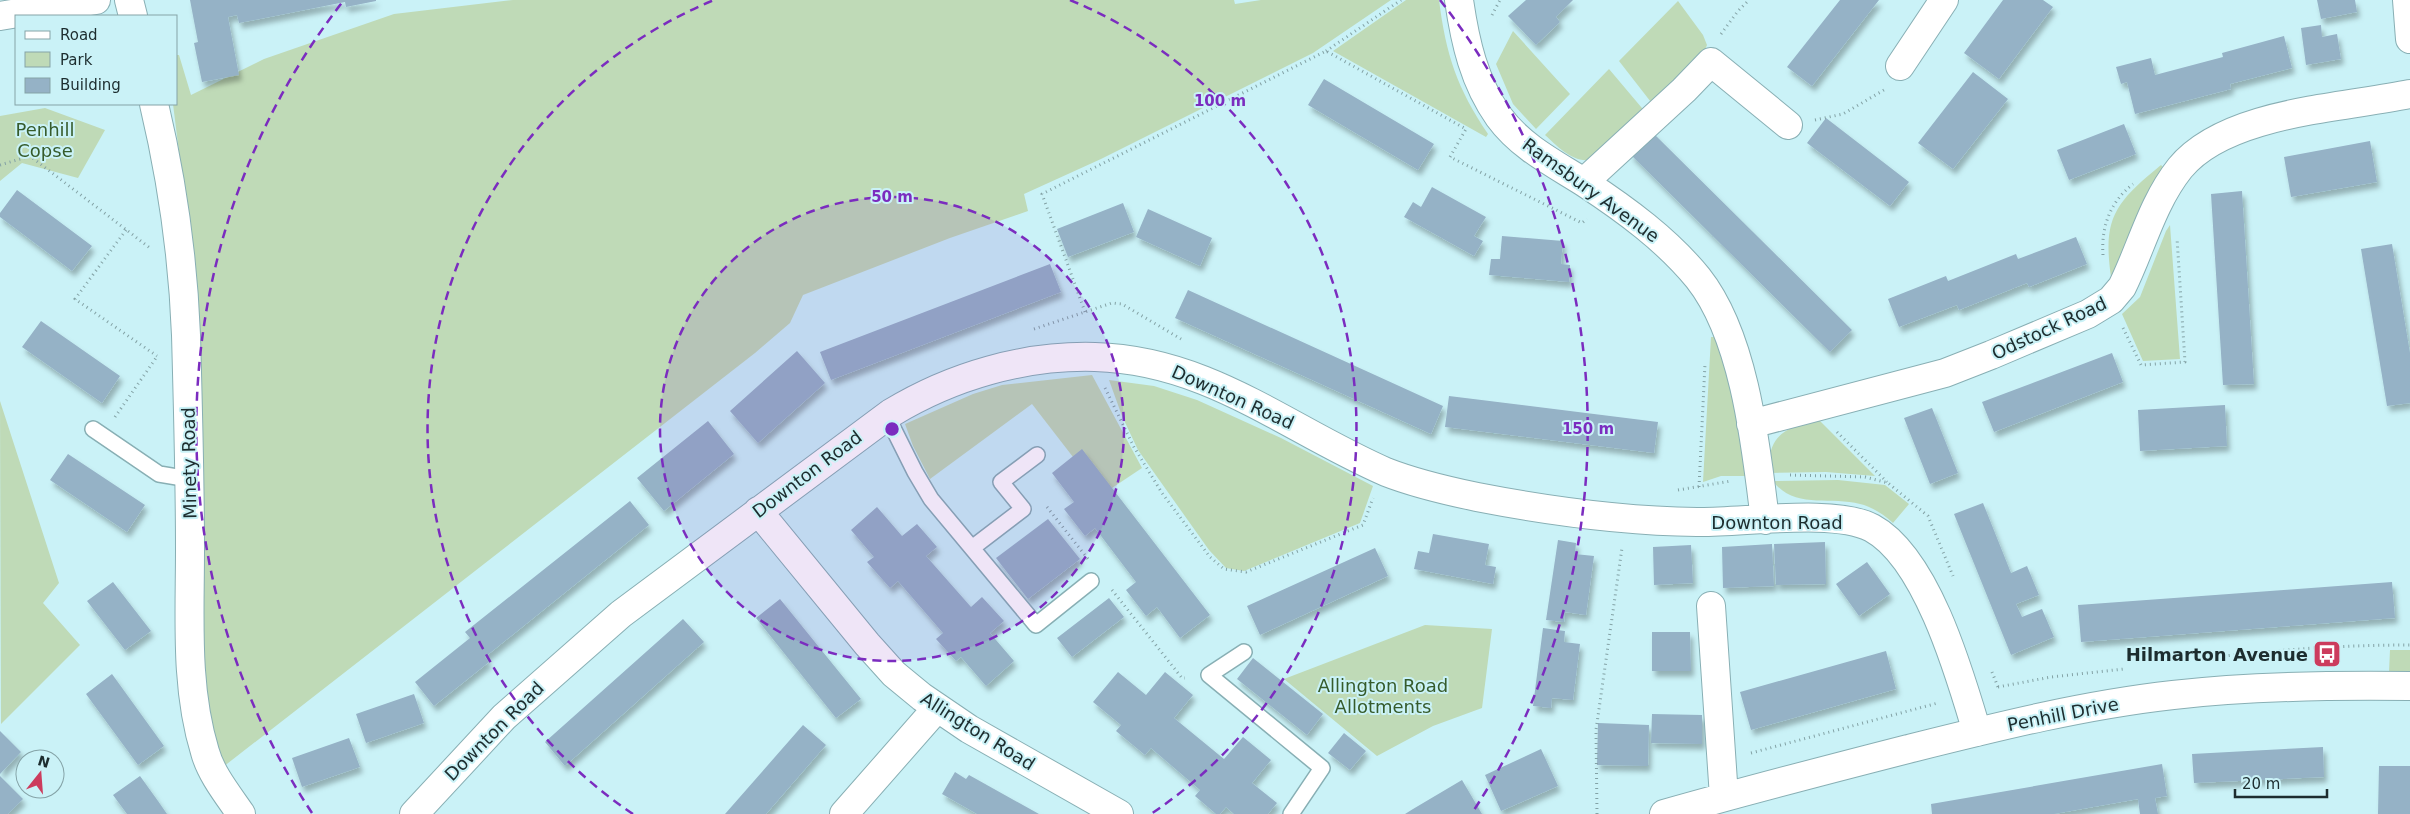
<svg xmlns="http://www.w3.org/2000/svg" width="2410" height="814" font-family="'DejaVu Sans',sans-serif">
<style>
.green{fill:#bfdab7}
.building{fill:#95b2c6;filter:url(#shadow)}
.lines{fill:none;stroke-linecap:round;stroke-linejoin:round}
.lane-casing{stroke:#88afb4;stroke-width:18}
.street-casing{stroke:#88afb4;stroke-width:30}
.path{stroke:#83a2a5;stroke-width:3;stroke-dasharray:1 4;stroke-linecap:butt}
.lane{stroke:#fff;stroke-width:15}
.street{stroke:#fff;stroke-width:28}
.ring{fill:none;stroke:#7b2cbf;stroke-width:2.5;stroke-dasharray:9 6}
.labels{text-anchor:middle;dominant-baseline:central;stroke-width:4;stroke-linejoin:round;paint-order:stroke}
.park-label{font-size:18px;fill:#365b2b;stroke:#caf2f7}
.street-label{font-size:18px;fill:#1d2d2f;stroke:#caf2f7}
.poi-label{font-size:18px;font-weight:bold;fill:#1d2d2f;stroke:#caf2f7;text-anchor:end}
.centre{fill:#7b2cbf;stroke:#caf2f7;stroke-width:2.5}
.ring-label{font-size:15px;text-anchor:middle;font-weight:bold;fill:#7b2cbf;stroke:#caf2f7;stroke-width:4;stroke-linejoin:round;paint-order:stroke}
</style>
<defs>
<filter id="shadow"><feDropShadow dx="3" dy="5.5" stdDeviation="2.5" flood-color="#0004"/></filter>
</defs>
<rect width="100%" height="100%" fill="#caf2f7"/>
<path class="green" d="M513,0H1234L1235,4L1261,0H1391L1313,53L1101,159L1024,194L1028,211L950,238L803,295L790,323L755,353L223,767L209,728L204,684L203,432L195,280L173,104H176V55H179L191,95L264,59L394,14Z
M1406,0H1439C1446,55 1457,88 1488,134L1486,137L1333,51Z
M1678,1L1703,35L1707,45L1704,52L1654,106L1619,61Z
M1513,31L1570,94L1536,129L1513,104L1496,64Z
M1609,69L1647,114L1593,159C1575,165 1557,146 1545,135Z
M45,108L105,130L78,178L22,163L0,181V116Z
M2161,165L2164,168L2112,284C2102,220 2112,205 2161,165Z
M2170,225L2180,359L2143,361L2122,314L2140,297L2166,231Z
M1711,337H1715L1732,388L1747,476H1721L1703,482Z
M1092,375L1142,468L1112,488L1073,457L1032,404L930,479L913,446L905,424L973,394L1002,385Z
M1109,380L1154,386L1197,400L1281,438L1373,486L1360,523L1244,571L1226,568L1209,550L1138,450L1122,416Z
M0,401L59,583L43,603L80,645L1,724Z
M1817,418L1875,476L1826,472L1770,473C1766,435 1785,429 1817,418Z
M1838,480L1885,485L1909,504L1893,523C1884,515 1873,507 1860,504C1830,496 1794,510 1773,481Z
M1425,625L1492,629L1482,708L1433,726L1377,756L1284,679Z
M2390,650H2410V672H2389Z"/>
<path class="building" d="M190,0H376V1L346,7L345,2L239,23L237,15L228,17L239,75L202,82L194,43L198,42Z
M1526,0H1573L1556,17L1560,22L1536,45L1508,16Z
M1840,0H1879L1812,86L1787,67Z
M2003,0H2043L2053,7L1999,79L1964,53Z
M2317,0H2355L2357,12L2321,19Z
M2321,25L2322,37L2337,34L2341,59L2306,65L2301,28Z
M2284,36L2292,68L2230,84L2231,89L2135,114L2127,82L2121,84L2116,67L2151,58L2155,75L2223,57L2222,53Z
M1973,72L2008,99L1953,169L1918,143Z
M1324,79L1434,144L1418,170L1308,105Z
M1826,118L1909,182L1890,206L1807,143Z
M2124,124L2136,154L2069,180L2057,150Z
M1652,132L1852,330L1830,352L1630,154Z
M2370,141L2377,182L2291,197L2284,157Z
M1432,187L1486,217L1474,236L1483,241L1474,256L1404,217L1413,202L1421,207Z
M17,190L92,246L72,271L0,217V213Z
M2242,191L2254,384L2223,385L2211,194Z
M1123,203L1134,232L1068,257L1057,229Z
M1148,209L1212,238L1200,266L1136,237Z
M1502,236L1563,241L1561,264L1570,265L1569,282L1489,275L1491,259H1500Z
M2076,237L2087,264L2029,287L2027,283L1959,310L1957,305L1899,327L1888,299L1946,276L1948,281L2016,254L2018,259Z
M2392,244L2410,353V403L2387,406L2361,249Z
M1050,264L1061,292L831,380L820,352Z
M1188,290L1443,406L1431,434L1175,318Z
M41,321L120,376L102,403L22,347Z
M797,351L825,383L758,443L730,411Z
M2112,353L2123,382L1994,432L1982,402Z
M1449,396L1658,422L1654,453L1445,427Z
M2225,405L2227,446L2140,451L2138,410Z
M1932,408L1958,473L1930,484L1904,418Z
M708,421L734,454L664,511L637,478Z
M1082,449L1210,615L1180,638L1157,607L1146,616L1126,590L1136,582L1095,528L1085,536L1064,509L1074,502L1052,473Z
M68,454L145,505L127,532L50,480Z
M630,501L649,525L485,657L489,662L434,706L415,682L470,638L465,632Z
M1983,503L2011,573L2027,566L2039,595L2016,604L2022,617L2042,609L2054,637L2011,655L1954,514Z
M877,507L902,536L917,524L937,547L926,556L971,607L982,597L1004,621L990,633L1014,661L986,686L961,657L956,661L936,639L943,633L898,581L890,588L867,562L874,557L851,530Z
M1048,519L1080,559L1028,599L996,558Z
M1433,534L1489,544L1485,565L1496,567L1493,584L1414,569L1418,551L1429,553Z
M1558,540L1576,543L1575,554L1594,556L1586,615L1565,612L1564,622L1546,620Z
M1825,542L1826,584L1776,585L1774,544Z
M1772,544L1774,586L1723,588L1722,547Z
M1691,545L1693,583L1654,585L1653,547Z
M1375,548L1388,576L1260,635L1247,606Z
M1867,562L1890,594L1859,616L1836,584Z
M113,582L151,631L125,650L87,601Z
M2392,582L2395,618L2081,642L2078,605Z
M1109,598L1124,617L1072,657L1057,638Z
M780,599L861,699L836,718L756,618Z
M683,619L704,642L565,766L545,742Z
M1543,628L1565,631L1564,642L1580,644L1573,700L1552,698L1551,708L1533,706Z
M1652,632H1690L1691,671H1652Z
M1886,651L1896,689L1751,730L1740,692Z
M1253,658L1323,714L1307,735L1237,679Z
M1118,672L1146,695L1165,672L1193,695L1174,718L1224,759L1243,737L1271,760L1252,783L1277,803L1268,814H1234L1226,807L1220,814H1216L1195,796L1200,790L1151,748L1145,755L1116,731L1121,725L1093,702Z
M112,674L164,746L138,765L86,694Z
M414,694L424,723L366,743L356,714Z
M1652,714L1702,715V744L1651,743Z
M1598,723L1649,725L1648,766L1597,765Z
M803,725L826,745L766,814H725Z
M0,731L21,752L0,774Z
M1344,733L1366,751L1350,770L1328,753Z
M349,738L360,767L302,787L292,758Z
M2323,747L2324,777L2194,783L2192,754Z
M1541,749L1558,786L1501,811L1485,775Z
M2162,764L2167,796L2155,798L2158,814H2140L2138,799L2054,814H1932L1931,804Z
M2379,766H2410V814H2378Z
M955,772L966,779L969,775L1039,814H977L942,794Z
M0,776L23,799L8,814H0Z
M140,776L158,801L167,814H127L113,795Z
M1462,780L1482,814H1405L1413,809Z"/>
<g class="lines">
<defs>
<path id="lane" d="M887,416L915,472L931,499L1036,625L1091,581
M93,429L159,474L189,479
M972,548L1023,509L1001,482L1037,455
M1244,652L1209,675L1322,768L1291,814"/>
<path id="street" d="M129,0L133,16
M1459,0C1465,42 1474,82 1499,117C1521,147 1555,164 1585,183C1626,210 1667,240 1698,278C1745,337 1756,447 1765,520
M2407,0L2410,39
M0,16L96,0
M1900,66L1944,0
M154,104C172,180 183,257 186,335C188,407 190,478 190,550C190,618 185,687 205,752C211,774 228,795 241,814
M1584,182L1684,90L1711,62L1788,125
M1751,424L1945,373L1991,355L2088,314L2111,300L2122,287C2141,249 2152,203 2180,168C2226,112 2342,108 2410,94
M758,511L867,644L894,674L922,697L969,729L1119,814
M1711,606L1724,797
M414,814L504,717L621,614L891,413C952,376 1024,355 1095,357C1209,360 1287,429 1386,472C1414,483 1448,491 1477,497C1549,511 1624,521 1697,522C1742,523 1835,508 1872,528C1927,558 1960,675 1977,732
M844,814L937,708
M1664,814C1745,791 1826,770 1908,749C1996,727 2083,705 2173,695C2252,686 2331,685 2410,686"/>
</defs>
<use href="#lane" class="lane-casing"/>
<use href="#street" class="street-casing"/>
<path class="path" d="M1492,15L1500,0
M1721,34L1738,11L1749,0
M1326,51L1401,0
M1815,120L1843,114L1884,90
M0,165L30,156L150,248
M126,230L75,299L157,356
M2103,255C2101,227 2110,202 2133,184
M1085,312L1042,194L1326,51L1466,129L1450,157L1582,223L1587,219
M2123,328L2141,365L2185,362L2177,238
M1034,329L1112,303L1122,304L1181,339
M1105,388L1134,447L1162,493L1210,557L1224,569L1246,572L1363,525L1373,498
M115,417L156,358
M1837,432L1887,482
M1790,475L1865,477L1888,483L1928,516L1953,576
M1699,487L1705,364
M1678,490L1731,481
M1047,507L1088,559
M1112,590L1182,678H1185
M2184,661C2259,651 2334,645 2410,645
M1992,672L1998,687L1995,688
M1998,687L2051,677L2124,669
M1751,753L1938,703
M1597,814L1596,730L1622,548"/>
<use href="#lane" class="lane"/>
<use href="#street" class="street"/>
</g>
<circle cx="892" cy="429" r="232" fill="#7b2cbf" fill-opacity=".12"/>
<g class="ring">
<circle cx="892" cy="429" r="232"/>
<path d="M633 814A464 464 0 0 1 714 0M1070 0A464 464 0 0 1 1151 814"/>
<path d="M312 813A696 696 0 0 1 344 0M1440 0A696 696 0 0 1 1472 813"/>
</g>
<defs>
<symbol id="bus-square" viewBox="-11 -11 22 22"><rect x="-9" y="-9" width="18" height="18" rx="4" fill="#cc3c5d" stroke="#caf2f7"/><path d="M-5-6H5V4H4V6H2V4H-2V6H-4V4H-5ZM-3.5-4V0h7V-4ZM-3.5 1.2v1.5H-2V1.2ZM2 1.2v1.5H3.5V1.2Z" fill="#fff"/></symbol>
</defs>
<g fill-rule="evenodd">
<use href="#bus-square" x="2311" y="638" width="32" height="32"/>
</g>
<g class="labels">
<g class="park-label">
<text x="45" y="129">Penhill<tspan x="45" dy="21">Copse</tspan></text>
<text x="1383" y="685">Allington Road<tspan x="1383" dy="21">Allotments</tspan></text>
</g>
<g class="street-label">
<text transform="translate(1591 190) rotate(36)">Ramsbury Avenue</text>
<text transform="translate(2049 328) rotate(-25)">Odstock Road</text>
<text transform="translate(1233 397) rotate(24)">Downton Road</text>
<text transform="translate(189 463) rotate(-91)">Minety Road</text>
<text transform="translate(807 474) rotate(-37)">Downton Road</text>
<text x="1777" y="522">Downton Road</text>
<text transform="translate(2063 714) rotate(-11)">Penhill Drive</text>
<text transform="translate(494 731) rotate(-45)">Downton Road</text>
<text transform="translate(978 731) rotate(32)">Allington Road</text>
</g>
<g class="poi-label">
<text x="2308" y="654">Hilmarton Avenue</text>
</g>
</g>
<circle cx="892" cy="429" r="8" class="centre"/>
<g class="ring-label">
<text x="1220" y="106">100 m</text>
<text x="892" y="202">50 m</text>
<text x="1588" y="434">150 m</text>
</g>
<rect x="15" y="15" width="162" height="90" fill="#caf2f7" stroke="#85a3a7"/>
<rect x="25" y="31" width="25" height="8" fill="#ffffff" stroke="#85a3a7"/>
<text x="60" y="40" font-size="15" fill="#1d2d2f">Road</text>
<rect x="25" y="52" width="25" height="15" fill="#bfdab7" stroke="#85a3a7"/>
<text x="60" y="65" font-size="15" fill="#1d2d2f">Park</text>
<rect x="25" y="78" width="25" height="15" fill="#95b2c6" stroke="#85a3a7"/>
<text x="60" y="90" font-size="15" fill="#1d2d2f">Building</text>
<g transform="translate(40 774) rotate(17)"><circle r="24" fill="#caf2f7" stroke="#85a3a7"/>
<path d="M0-4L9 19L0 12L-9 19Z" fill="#cc3c5d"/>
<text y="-8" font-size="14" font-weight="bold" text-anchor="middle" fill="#1d2d2f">N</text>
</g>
<path d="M2235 789v8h92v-8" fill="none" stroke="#1d2d2f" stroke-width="2.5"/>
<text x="2242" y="789" font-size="15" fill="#1d2d2f" stroke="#caf2f7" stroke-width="4" paint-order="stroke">20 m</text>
</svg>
